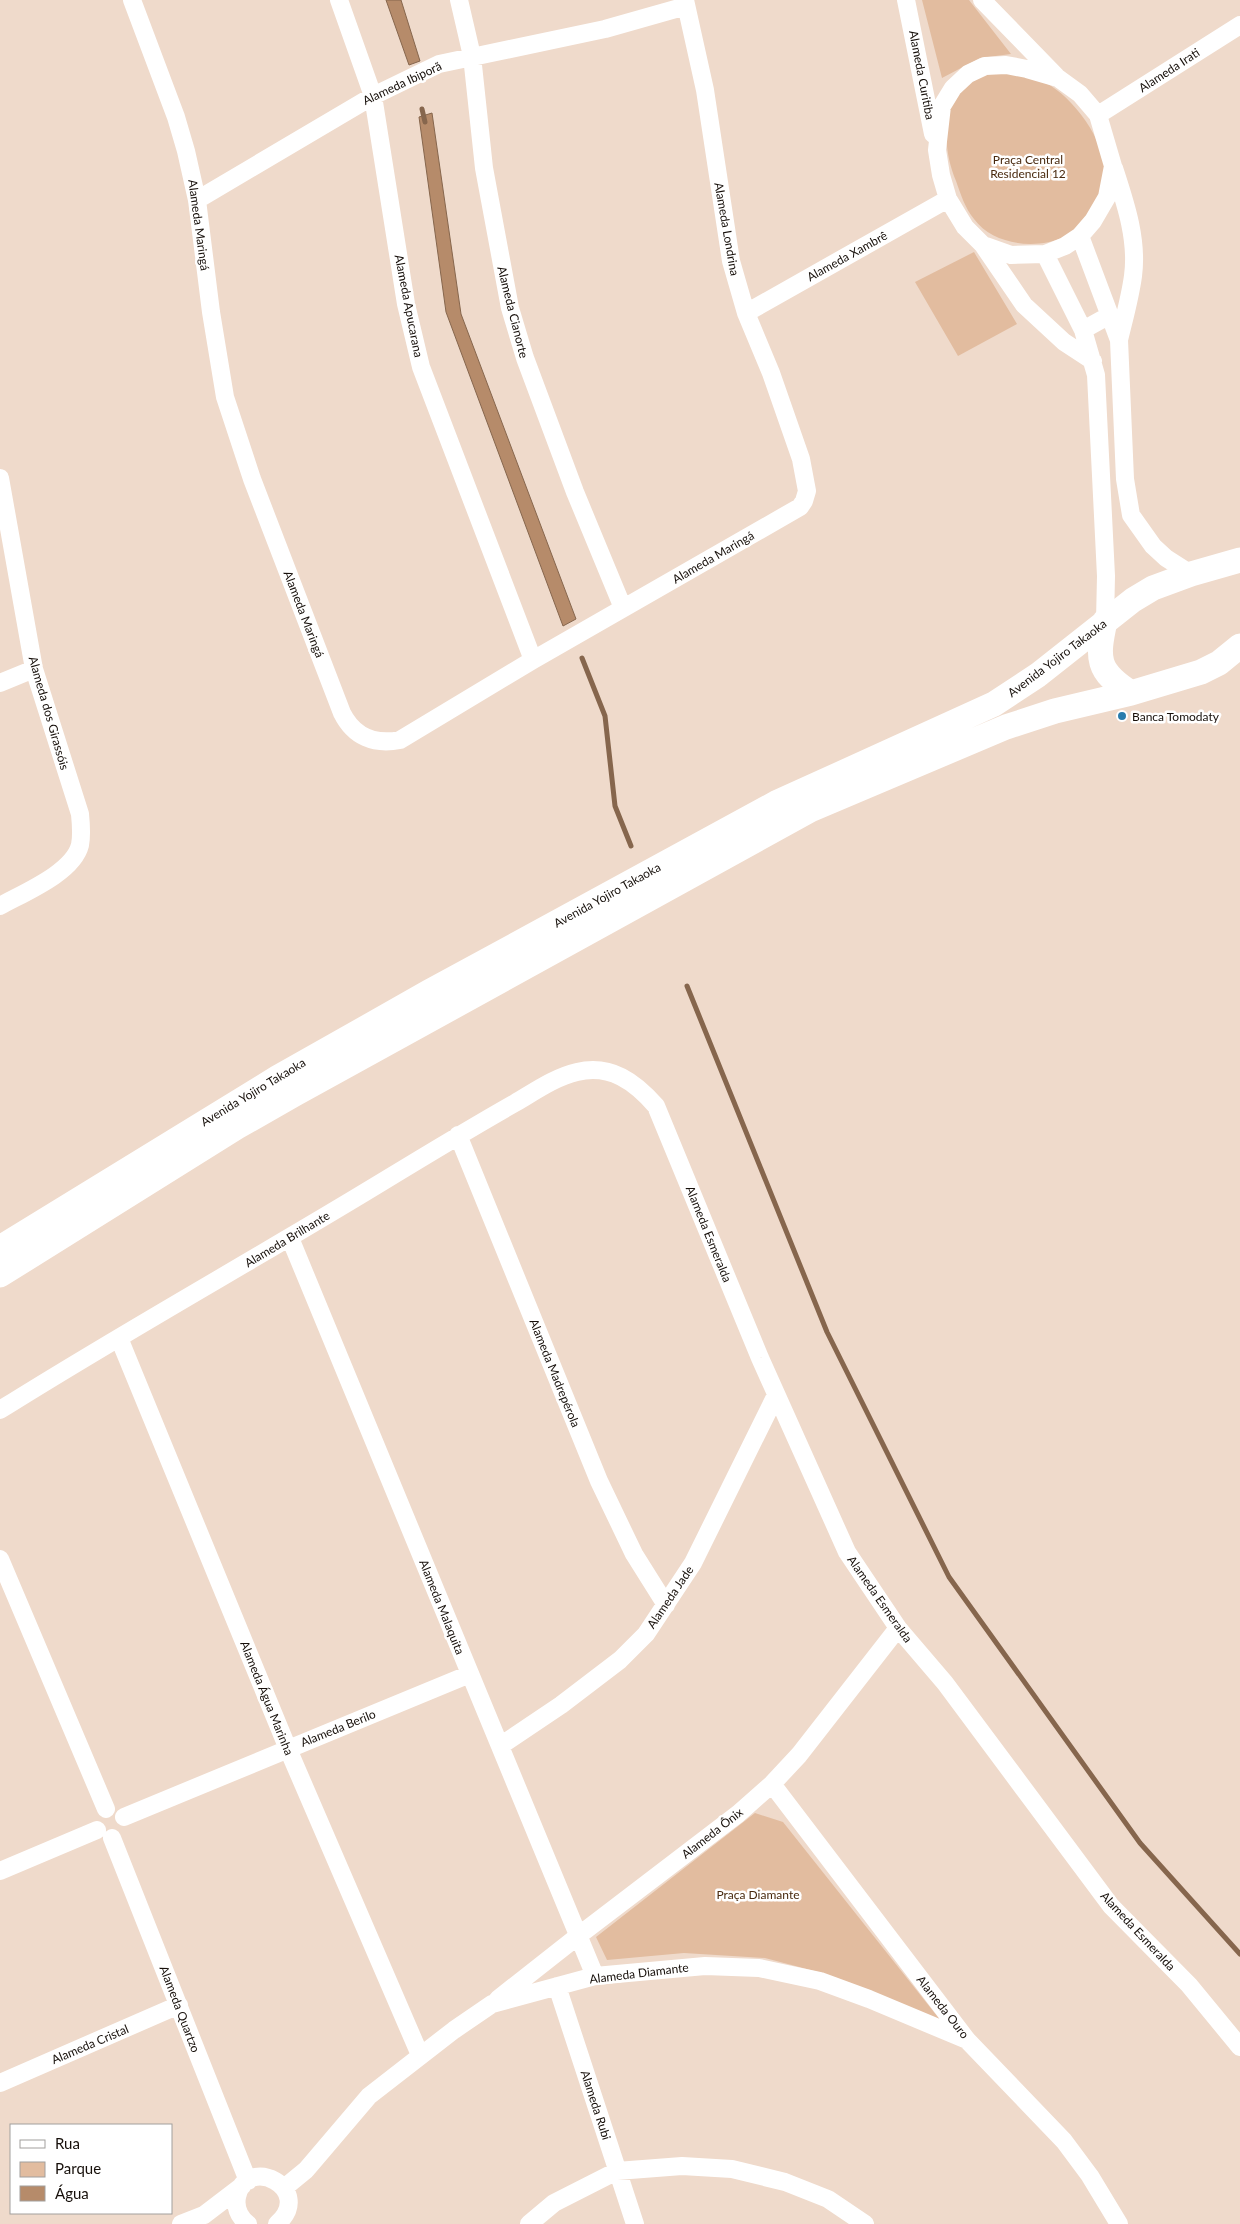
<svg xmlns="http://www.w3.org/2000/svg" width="1240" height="2224" font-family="Lato,sans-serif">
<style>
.green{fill:#e2bc9f}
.water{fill:#b68b6a;stroke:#86664d}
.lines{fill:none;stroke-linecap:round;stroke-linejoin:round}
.stream{stroke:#86664d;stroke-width:5}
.minor{stroke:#fff;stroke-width:18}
.secondary{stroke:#fff;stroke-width:25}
.poi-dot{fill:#297cad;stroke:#fff;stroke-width:2}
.labels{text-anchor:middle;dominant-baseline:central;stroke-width:5;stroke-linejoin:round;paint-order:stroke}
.street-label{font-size:12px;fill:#160f0a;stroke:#fff}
.park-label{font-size:12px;fill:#48290e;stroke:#fff}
.poi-label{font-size:12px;fill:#160f0a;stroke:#fff;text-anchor:start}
</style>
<rect width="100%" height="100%" fill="#efdacb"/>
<path class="green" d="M922,0H969L1011,54L980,58L942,78Z
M1003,72C1018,74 1033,75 1046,83C1076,99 1111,148 1104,183C1103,189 1099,195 1096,201C1089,215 1080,230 1064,237C1036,250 993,245 974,219C965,208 961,195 956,181C949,164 945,145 947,126C948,118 948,107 952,100C965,80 980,75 1003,72Z
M974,252L1017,324L958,356L915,282Z
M755,1813L783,1822L941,2021L822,1973L765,1958L684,1953L607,1960L596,1937Z"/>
<path class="water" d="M386,0H401L420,61L409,65Z
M432,113L461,314L576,619L563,626L446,312L419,117Z"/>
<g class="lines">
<path class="stream" d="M422,109L425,122
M582,658L605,716L615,806L631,846
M687,986L827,1332L949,1577L1140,1843L1240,1954"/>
<path class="minor" d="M132,0L176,117L186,151L197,200L211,312L225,397L252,479L342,713C354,737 374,745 400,740L533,660L800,507L804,501L807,491L801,459L771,373L746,313L731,261L705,90L685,0
M339,0L373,96L406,304L421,367L533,660
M459,0L472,56L484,168L510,308L525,358L575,492L623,608
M906,0L933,134
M982,0L1056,76
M1006,65L1027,69L1058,78L1080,94L1098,115L1113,166L1107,197L1093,221L1080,236L1065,246L1045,254L1011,255L983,245L965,227L948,199L941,175L937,150L942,106L953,88L968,74L985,66Z
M1098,115L1240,25
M1114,168C1125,202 1138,239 1133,276C1130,298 1124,319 1119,340
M197,200L373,96L439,64L605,29L686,6
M1080,236L1119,340L1125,479L1131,515L1153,546L1166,558L1191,574
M983,245L1024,305L1064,342L1093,361
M1045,254L1083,330L1096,375L1106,576L1105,621
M746,313L948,199
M1083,330L1110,315
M0,478L34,669L80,814C81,824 82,835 80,845C73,873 23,893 0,906
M0,683L34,669
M458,1135L599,1481L634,1554L666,1605
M290,1238L595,1976
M119,1338L288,1749L420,2055
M0,1410C124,1332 252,1261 377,1185C423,1157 469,1129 515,1103C534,1092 555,1077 577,1072C611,1064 635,1082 656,1106L760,1358L847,1552L898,1628L945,1683L1111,1906L1189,1985L1240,2047
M0,1559L106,1809
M500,1746L561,1705L620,1660L646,1634L693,1563L776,1395
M772,1784L967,2040L1064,2141L1090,2176L1119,2224
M124,1817L470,1674
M112,1838L248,2181
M0,1871L97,1830
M557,1986L635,2224
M498,1999L578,1936L738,1814L772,1784L799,1755L898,1628
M0,2083L179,2005
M284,2188L306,2170L369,2096L454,2030L492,2004L595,1976L705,1966L759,1968L820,1981L869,1999L967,2040
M181,2224L204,2215L242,2186
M248,2224C239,2217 235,2208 237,2197C246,2153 316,2189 277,2224
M529,2224L554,2203L617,2171L682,2166L732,2169L785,2182L828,2199L865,2224"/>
<path class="secondary" d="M1105,621C1097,658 1096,671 1131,693
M0,1248L277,1078L429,992L776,803L994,704L1038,675L1133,600L1153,588L1191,574L1240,560
M0,1275L237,1127L295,1094L810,810L1006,727L1055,711L1131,693L1201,672L1219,663L1240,646"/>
</g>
<circle class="poi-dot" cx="1122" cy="716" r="5"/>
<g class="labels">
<g class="street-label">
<text transform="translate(1169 70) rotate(-33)">Alameda Irati</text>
<text transform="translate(922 75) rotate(79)">Alameda Curitiba</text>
<text transform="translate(402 83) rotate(-25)">Alameda Ibiporã</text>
<text transform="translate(199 225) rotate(82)">Alameda Maringá</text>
<text transform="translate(727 229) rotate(80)">Alameda Londrina</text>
<text transform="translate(847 256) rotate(-29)">Alameda Xambrê</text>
<text transform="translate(409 306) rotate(79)">Alameda Apucarana</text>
<text transform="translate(513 312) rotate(76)">Alameda Cianorte</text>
<text transform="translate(713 557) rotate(-30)">Alameda Maringá</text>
<text transform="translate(304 614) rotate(69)">Alameda Maringá</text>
<text transform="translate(1057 658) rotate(-37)">Avenida Yojiro Takaoka</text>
<text transform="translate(49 713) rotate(74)">Alameda dos Girassóis</text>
<text transform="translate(607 895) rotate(-29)">Avenida Yojiro Takaoka</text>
<text transform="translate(253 1092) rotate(-31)">Avenida Yojiro Takaoka</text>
<text transform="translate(709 1234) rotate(68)">Alameda Esmeralda</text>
<text transform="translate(287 1239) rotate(-31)">Alameda Brilhante</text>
<text transform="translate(555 1373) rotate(68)">Alameda Madrepérola</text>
<text transform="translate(670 1597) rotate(-56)">Alameda Jade</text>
<text transform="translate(880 1599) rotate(55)">Alameda Esmeralda</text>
<text transform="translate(442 1607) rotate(68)">Alameda Malaquita</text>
<text transform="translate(267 1698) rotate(68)">Alameda Água Marinha</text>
<text transform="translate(338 1728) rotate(-22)">Alameda Berilo</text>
<text transform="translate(712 1833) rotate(-38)">Alameda Ônix</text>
<text transform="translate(1138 1931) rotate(47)">Alameda Esmeralda</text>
<text transform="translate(639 1973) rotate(-7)">Alameda Diamante</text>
<text transform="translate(943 2007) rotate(52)">Alameda Ouro</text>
<text transform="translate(180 2009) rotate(69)">Alameda Quartzo</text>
<text transform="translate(90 2044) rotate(-23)">Alameda Cristal</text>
<text transform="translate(596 2105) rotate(72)">Alameda Rubi</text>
</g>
<g class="park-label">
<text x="1028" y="159">Praça Central<tspan x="1028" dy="14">Residencial 12</tspan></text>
<text x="758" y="1894">Praça Diamante</text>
</g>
<g class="poi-label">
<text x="1132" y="716">Banca Tomodaty</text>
</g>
</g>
<rect x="10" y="2124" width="162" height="90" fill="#ffffff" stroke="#a29f9d"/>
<rect x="20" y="2140" width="25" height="8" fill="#ffffff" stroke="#a29f9d"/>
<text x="55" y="2149" font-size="15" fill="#160f0a">Rua</text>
<rect x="20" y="2162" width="25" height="15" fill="#e2bc9f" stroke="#a29f9d"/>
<text x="55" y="2174" font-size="15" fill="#160f0a">Parque</text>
<rect x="20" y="2186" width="25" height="15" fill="#b68b6a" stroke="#a29f9d"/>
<text x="55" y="2199" font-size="15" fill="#160f0a">Água</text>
</svg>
